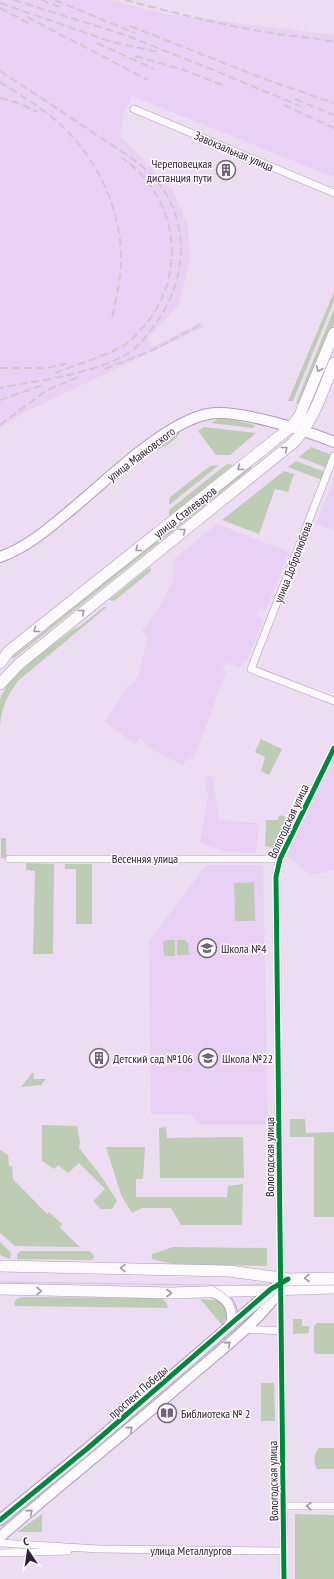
<svg xmlns="http://www.w3.org/2000/svg" width="334" height="1579" font-family="'PT Sans Narrow',sans-serif">
<style>
.built{fill:#e8d1f4}
.green{fill:#becbb5}
.lines{fill:none;stroke-linecap:round;stroke-linejoin:round}
.street-casing{stroke:#ac9db3;stroke-width:8}
.secondary-casing{stroke:#ac9db3;stroke-width:12}
.primary-casing{stroke:#ac9db3;stroke-width:12}
.street{stroke:#fcfafd;stroke-width:7}
.secondary{stroke:#fcfafd;stroke-width:10}
.primary{stroke:#fcfafd;stroke-width:11}
.tram{stroke:#cdc9d0;stroke-width:1}
.rail{stroke:#cdc9d0;stroke-width:2;stroke-dasharray:8 4;stroke-linecap:butt}
.cycleway-casing{stroke:#fff;stroke-width:8}
.cycleway{stroke:#00873e;stroke-width:5}
.oneway{stroke:#a198a5}
.labels{text-anchor:middle;dominant-baseline:central;stroke-width:3;stroke-linejoin:round;paint-order:stroke}
.street-label{font-size:12px;fill:#31203a;stroke:#fff}
.poi-label{font-size:12px;fill:#31203a;stroke:#fff;text-anchor:start}
</style>
<rect width="100%" height="100%" fill="#ecddf3"/>
<path class="built" d="M0,0H111L165,14L334,35V177L132,96L124,113L120,136L172,189L188,225L189,266L178,306L147,339L153,346L201,322L204,327L27,411L0,428Z
M334,480V530L316,524Z
M217,524L289,552L266,610L259,608L256,616L263,619L248,659L239,667L226,662L223,670L226,672L193,760L188,758L183,765L154,751L140,738L135,744L105,722L128,685L130,687L138,676L148,638L142,630L155,615L173,580V560Z
M334,759V870L311,875L286,856Z
M212,775L219,820L259,823L256,853L224,851L200,843L208,795L204,777Z
M206,865H263L268,1125H201L189,1114H151L149,941Z"/>
<path class="green" d="M334,292V301L293,401H288Z
M334,309V324L301,405L296,403Z
M218,419H229L255,425L253,428L211,423Z
M204,427L256,433L230,455H216L198,431Z
M181,430C176,442 161,450 148,452L147,450Z
M311,447L332,455L327,468L299,457Z
M296,461L325,472L322,480L288,467Z
M227,464L233,465L169,516V510Z
M219,465L169,505L170,497L210,466Z
M250,466L252,468L13,659L12,657Z
M284,471L294,474L288,492L275,489L259,534L222,520Z
M150,567L151,571L114,601L109,600Z
M104,607H107L19,680C7,695 1,708 0,728C0,719 0,708 0,700C5,677 56,643 75,628L79,627Z
M261,739L282,749L269,775L261,771L265,757L255,752Z
M282,815L288,818L273,848L265,846L266,820H278V817Z
M1,838H6V858H1Z
M26,863L54,864L53,954H33L35,871L26,870Z
M65,864H92V924H76V869H65Z
M254,882L255,921H235L234,883Z
M166,940H175V956H164L163,942Z
M177,940H185L188,943L189,955H177Z
M33,1072L34,1079H46L41,1085L21,1087Z
M290,1119H305L306,1133L334,1132V1217H314V1137H290Z
M42,1125L77,1126L80,1142L79,1148L101,1176L117,1201L112,1209H101L93,1201L105,1189L79,1163L68,1173L58,1165L54,1169L42,1161Z
M166,1127L167,1138L243,1137L244,1178H160L159,1128Z
M106,1147H145L143,1179H136V1197H227L228,1186L243,1184L242,1225H181L171,1208H142L132,1213L121,1195Z
M0,1150L8,1155L9,1166L12,1167L13,1179L47,1214L49,1212L62,1224L60,1228L80,1247L15,1246L0,1233Z
M0,1242L11,1253L10,1259L0,1255Z
M173,1247L267,1248V1266L173,1264L152,1259V1254Z
M21,1251H89L93,1254L94,1257L92,1260L17,1259V1254Z
M26,1297L157,1298C163,1299 167,1300 168,1308L15,1306L14,1302L18,1298Z
M200,1299L216,1300L224,1302L228,1315L222,1325Z
M293,1319H302V1326H309V1333L293,1334Z
M317,1323H334V1354H316L314,1351V1326Z
M261,1383H274L275,1421H261Z
M319,1448H334V1469H317C313,1463 314,1453 319,1448Z
M42,1514V1532H17Z
M295,1514L334,1515V1579H295Z"/>
<g class="lines">
<defs>
<path id="street" d="M134,109L334,193
M334,456L251,669L334,701
M9,859H280
M244,1329L281,1331
M284,1506H334
M0,1543L99,1549L284,1551
M0,1553L68,1551
M284,1579L276,877L280,859L334,748"/>
<path id="secondary" d="M0,557C28,547 49,528 72,509C107,480 164,423 208,414C236,408 307,431 334,442
M211,1291C226,1297 233,1305 232,1321L228,1327
M0,1520L88,1448L274,1288
M0,1537C61,1484 124,1434 185,1381C218,1352 256,1325 281,1289"/>
<path id="primary" d="M0,663L9,651L291,427L299,417L334,333
M0,684L19,664L294,442C314,420 323,390 334,363
M0,1266L229,1271L288,1279L334,1278
M0,1289L170,1293L334,1288"/>
</defs>
<use href="#street" class="street-casing"/>
<use href="#secondary" class="secondary-casing"/>
<use href="#primary" class="primary-casing"/>
<use href="#street" class="street"/>
<use href="#secondary" class="secondary"/>
<use href="#primary" class="primary"/>
<path class="tram" d="M0,1282L276,1286L334,1285
M234,1328L285,1286
M0,1529L133,1418L231,1331C243,1309 231,1294 210,1285"/>
<path class="rail" d="M14,0L125,35L216,71L300,106
M41,0L60,7
M55,0L135,33
M125,0C171,12 218,24 265,32C288,36 311,37 334,42
M0,3L112,42L158,52
M0,8L30,24
M27,17L148,80
M130,26L262,78L334,103
M97,43L154,69
M135,56L184,70L225,86
M0,71C34,93 67,115 101,138C120,151 141,162 156,180C194,225 186,289 149,332C144,339 138,347 130,352C97,374 39,380 0,388
M0,82C20,95 42,108 60,124C97,158 122,210 121,260C121,280 116,299 112,318
M0,98L19,103L38,112
M295,99L334,115
M284,105L334,128
M0,368H46L66,364
M105,369L155,349L200,325
M55,373C74,365 110,355 126,344C135,337 142,329 149,320C188,268 176,195 122,158
M0,400L43,385
M0,425L47,390L81,376"/>
<defs>
<path id="cycleway" d="M0,1520L88,1448L271,1289L288,1279
M284,1579L276,877L280,859L334,748"/>
</defs>
<use href="#cycleway" class="cycleway-casing"/>
<use href="#cycleway" class="cycleway"/>
</g>
<defs><path id="oneway-chevron" d="M-2-3.5L2.5 0L-2 3.5" fill="none" stroke-width="1.6" stroke-linecap="round" stroke-linejoin="round"/></defs>
<g class="oneway">
<use href="#oneway-chevron" transform="translate(319 369) rotate(113)"/>
<use href="#oneway-chevron" transform="translate(285 449) rotate(-39)"/>
<use href="#oneway-chevron" transform="translate(240 468) rotate(142)"/>
<use href="#oneway-chevron" transform="translate(183 531) rotate(-39)"/>
<use href="#oneway-chevron" transform="translate(138 549) rotate(142)"/>
<use href="#oneway-chevron" transform="translate(82 612) rotate(-39)"/>
<use href="#oneway-chevron" transform="translate(36 630) rotate(142)"/>
<use href="#oneway-chevron" transform="translate(123 1268) rotate(-178)"/>
<use href="#oneway-chevron" transform="translate(307 1278) rotate(179)"/>
<use href="#oneway-chevron" transform="translate(39 1291) rotate(1)"/>
<use href="#oneway-chevron" transform="translate(169 1293)"/>
<use href="#oneway-chevron" transform="translate(228 1344) rotate(-41)"/>
<use href="#oneway-chevron" transform="translate(130 1429) rotate(-40)"/>
<use href="#oneway-chevron" transform="translate(309 1506) rotate(-178)"/>
<use href="#oneway-chevron" transform="translate(30 1512) rotate(-40)"/>
</g>
<defs>
<symbol id="building-ring" viewBox="-11 -11 22 22"><circle r="9.5" fill="#fff" stroke="#72627b" stroke-width="1.5"/><path d="M-4-6H4V6H1V3H-1V6H-4ZM-2.5-4.3h1.7v1.8h-1.7ZM.8-4.3h1.7v1.8H.8ZM-2.5-1h1.7V.8h-1.7ZM.8-1h1.7V.8H.8Z" fill="#72627b"/></symbol>
<symbol id="school-ring" viewBox="-11 -11 22 22"><circle r="9.5" fill="#fff" stroke="#72627b" stroke-width="1.5"/><path d="M0-5L7-2L0 1L-7-2ZM-4 1L0 2.5L4 1V4Q0 6-4 4Z" fill="#72627b"/></symbol>
<symbol id="library-ring" viewBox="-11 -11 22 22"><circle r="9.5" fill="#fff" stroke="#72627b" stroke-width="1.5"/><path d="M-6-4Q-3-5.5-.7-3.5V5Q-3 3-6 4ZM6-4Q3-5.5 .7-3.5V5Q3 3 6 4Z" fill="#72627b"/></symbol>
</defs>
<g fill-rule="evenodd">
<use href="#building-ring" x="215" y="159" width="22" height="22"/>
<use href="#school-ring" x="196" y="937" width="22" height="22"/>
<use href="#building-ring" x="88" y="1047" width="22" height="22"/>
<use href="#school-ring" x="197" y="1047" width="22" height="22"/>
<use href="#library-ring" x="156" y="1402" width="22" height="22"/>
</g>
<g class="labels">
<g class="street-label">
<text transform="translate(234 151) rotate(23)">Завокзальная улица</text>
<text transform="translate(141 454) rotate(-37)">улица Маяковского</text>
<text transform="translate(185 512) rotate(-38)">улица Сталеваров</text>
<text transform="translate(293 562) rotate(-69)">улица Добролюбова</text>
<text transform="translate(288 821) rotate(-65)">Вологодская улица</text>
<text x="145" y="858">Весенняя улица</text>
<text transform="translate(269 1157) rotate(-90)">Вологодская улица</text>
<text transform="translate(138 1392) rotate(-41)">проспект Победы</text>
<text transform="translate(273 1481) rotate(-91)">Вологодская улица</text>
<text x="191" y="1550">улица Металлургов</text>
</g>
<g class="poi-label">
<text x="212" y="163" text-anchor="end">Череповецкая<tspan x="212" dy="14">дистанция пути</tspan></text>
<text x="221" y="948">Школа №4</text>
<text x="113" y="1058">Детский сад №106</text>
<text x="222" y="1058">Школа №22</text>
<text x="181" y="1413">Библиотека № 2</text>
</g>
</g>
<g transform="translate(28 1551) rotate(347)" stroke="#ffffff" stroke-width="3" paint-order="stroke">
<path d="M0-3L7 15L0 10L-7 15Z" fill="#31203a"/>
<text y="-6" font-size="11" font-weight="bold" text-anchor="middle" fill="#31203a">С</text>
</g>
</svg>
